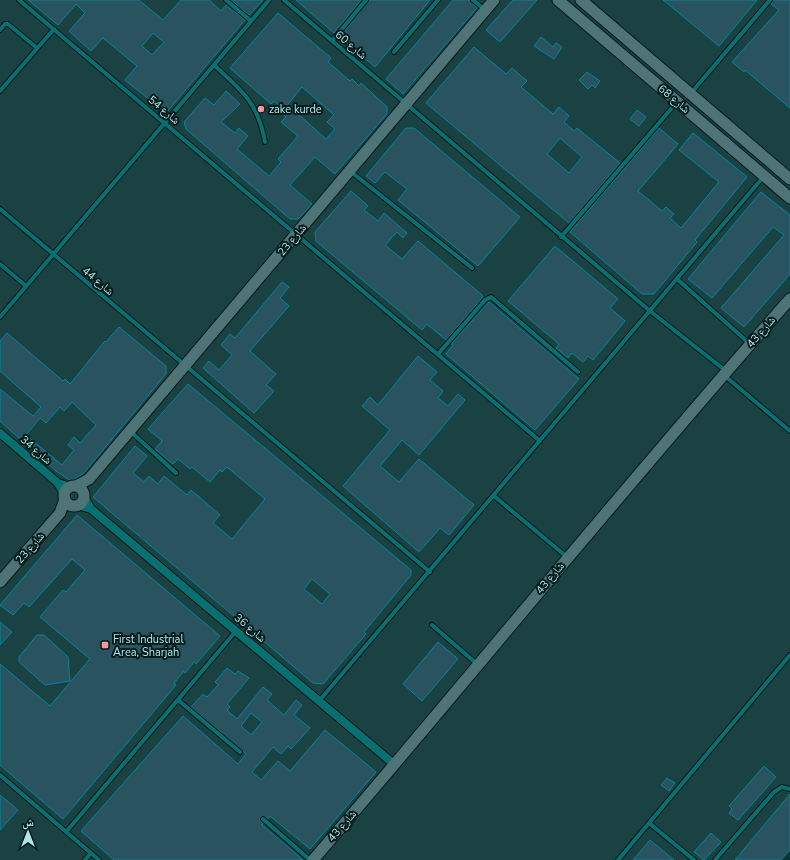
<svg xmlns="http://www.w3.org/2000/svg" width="790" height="860" font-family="'Nunito Sans','Noto Naskh Arabic',sans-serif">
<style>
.built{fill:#1a4243}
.building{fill:#29545f;stroke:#0086a0;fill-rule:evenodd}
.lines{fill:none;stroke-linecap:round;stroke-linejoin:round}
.lane-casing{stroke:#0a191a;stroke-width:6}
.street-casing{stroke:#0a191a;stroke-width:10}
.secondary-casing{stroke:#0a191a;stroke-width:13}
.lane{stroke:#097072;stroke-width:4}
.street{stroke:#097072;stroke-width:8}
.secondary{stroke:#4e7477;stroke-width:11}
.poi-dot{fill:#f59b9e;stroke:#031b1b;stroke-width:1.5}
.labels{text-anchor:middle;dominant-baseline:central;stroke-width:4;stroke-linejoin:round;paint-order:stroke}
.street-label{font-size:11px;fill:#b3e5e6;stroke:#031b1b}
.poi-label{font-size:11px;fill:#b3e5e6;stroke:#031b1b;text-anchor:start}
</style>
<rect width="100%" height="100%" fill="#103435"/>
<path class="built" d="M0,0H790V849L781,860H0Z"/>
<path class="building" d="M28,0H139L163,20L181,0H209L221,11L226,5L245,20L166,113L125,80L137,66L103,38L91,51L69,31L85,13L76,4L58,25ZM153,33L164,42L152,55L142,46Z
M231,0H263L249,15Z
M296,0H361L334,33Z
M369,0H430L375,67L340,37Z
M453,0H470L477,8L403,94L386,79Z
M513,0H537L500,42L486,30Z
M663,0H757L719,46Z
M773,0H790V108L745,70L744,72L732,62L779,10L771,4Z
M278,13L331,58L328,62L350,81L352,79L359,86L361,83L387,107V114L335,174L315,157L290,185L312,204L298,219H290L186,129L184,122L205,98L214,105L226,91L240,104L221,122L235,133L239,128L248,136L237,149L269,176L281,162L278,159L298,136L281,122L286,117L280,112L284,109L274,101L271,104L230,68ZM302,87L334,115L327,122L335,129L326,139L288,105L285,108Z
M541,37L553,47L556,43L562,47L554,59L534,46Z
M474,47L506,74L512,68L527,81L521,87L553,114L559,107L569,116L564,122L574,131L577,128L620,163L569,223L426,103ZM560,138L582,157L569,173L547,154Z
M587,72L600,81L595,88L592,85L588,89L579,80Z
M637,110L646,117L639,126L630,119Z
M406,128H414L520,217L478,266L398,200L407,189L385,172L375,183L366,176Z
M659,128L678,144L638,191L662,211L666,207L674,214L670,218L681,228L719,182L679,150L693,133L747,177L695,240L697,242L654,294H642L570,232Z
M351,191L368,206L364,210L378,221L384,213L407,233L403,238L397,232L385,245L402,259L418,241L482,295L483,297L446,340L427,324L422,330L316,241L315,232Z
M761,192L790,215V274L744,327L721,308L784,235L773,227L712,298L688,279Z
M555,246L618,299L610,308L625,321L593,360L588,356L583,362L572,353L568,358L556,348L559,344L508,301Z
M282,282L289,287L280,298L289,306L250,351L276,374L266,385L274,391L254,413L203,368L209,361L219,370L232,355L221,345L230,334L235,338Z
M489,302L579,379L535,430L446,354L453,345L451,344Z
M119,327L166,366V374L83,474L71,481L56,471L0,421V389L33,416L41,407L0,371V341L7,333L63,381L65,379L70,384L105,341L106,342ZM72,402L96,425L80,443L74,437L68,445L74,450L62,465L26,435L40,418L46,423L60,407L64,411Z
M418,356L437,372L430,380L443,391L438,398L448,406L458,394L465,400L419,455L402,440L380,466L399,482L419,459L474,505L449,535L440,528L419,552L343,486L390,430L362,406L370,397L378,405Z
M188,384L411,570V575L364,632L366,634L323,684L313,683L93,497L135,446L147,456L133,473L144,482L149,476L158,484L164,476L187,495L191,490L220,515L213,523L232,539L265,499L227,467L222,472L220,470L210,482L192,467L190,469L178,459L173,464L155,449L162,441L148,429ZM312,579L330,594L322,604L304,589Z
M77,515L220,636L196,664L194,662L185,673L184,671L174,683L176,685L63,819L0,765V664L50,706L90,659L40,617L63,590L66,592L85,570L72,559L29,607L24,603L13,615L0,605Z
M0,622L12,632L0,645Z
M37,635H44L68,657L70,681L45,685L19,662V657Z
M438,642L458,659L422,701L403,684Z
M227,668L235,674L238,671L249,678L227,704L230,707L227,710L237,719L263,687L272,694L267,700L284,715L296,700L302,705L294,715L310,728L291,749L288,746L281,754L273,747L252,772L261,780L278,761L290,771L325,730L376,772L310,849L270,816L268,819L263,816L260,817V820L263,824L262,825L303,860H114L81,831L183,716L238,764L246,754L191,707L203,694L207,697L218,685L215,682ZM251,713L262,722L251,735L241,726Z
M764,766L776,777L738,820L729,813L732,809L729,806Z
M667,778L675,783L669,791L661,785Z
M790,794V850L781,860H735Z
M0,795L18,810L0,830Z
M711,833L721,842L704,860L694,852Z
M650,840L674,860H633Z"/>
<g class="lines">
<defs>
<path id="lane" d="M19,0L540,441
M226,0L251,21
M284,0L650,311L726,371
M473,0L485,10
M0,30L5,24H8L37,48
M332,41L366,0
M394,52L438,0
M214,65C242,91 258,102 265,142
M0,91L54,29
M691,93L770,0
M350,171L472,268
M0,209L430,572
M561,237L677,102
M0,264L26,286
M677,279L750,344
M0,317L269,0
M438,354L485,300L491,297L578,372
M725,376L790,431
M130,431L176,473
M494,496L567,557
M432,625L477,664
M178,700L240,752
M319,701L764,176
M0,775L99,860
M263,819L310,860
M649,823L694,860
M66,832L236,631
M85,860L91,853
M618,860L790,655
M715,860L774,792L782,787L790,789"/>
<path id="street" d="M0,433L58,483L65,496
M58,483L70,487
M84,497L91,509L395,765
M77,505L91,509"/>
<path id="secondary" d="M558,0L790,198
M581,0L790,179
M76,486L89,479L494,0
M64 496a10 10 0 1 1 20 0a10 10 0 1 1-20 0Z
M0,582L60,513L65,499
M313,860C473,674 627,483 790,299"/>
</defs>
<use href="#lane" class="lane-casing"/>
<use href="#street" class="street-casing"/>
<use href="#secondary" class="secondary-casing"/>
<use href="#lane" class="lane"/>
<use href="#street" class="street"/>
<use href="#secondary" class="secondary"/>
</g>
<g class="poi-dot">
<circle cx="261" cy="109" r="4"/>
<rect x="101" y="641" width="8" height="8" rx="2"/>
</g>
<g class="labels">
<g class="street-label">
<text transform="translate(351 45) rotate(40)">شارع 60</text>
<text transform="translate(674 99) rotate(40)">شارع 68</text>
<text transform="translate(164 110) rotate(40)">شارع 54</text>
<text transform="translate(292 240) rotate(-50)">شارع 23</text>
<text transform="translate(98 281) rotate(40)">شارع 44</text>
<text transform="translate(761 332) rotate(-49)">شارع 43</text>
<text transform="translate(36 450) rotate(41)">شارع 34</text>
<text transform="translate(30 548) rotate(-49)">شارع 23</text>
<text transform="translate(550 578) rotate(-50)">شارع 43</text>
<text transform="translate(250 628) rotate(40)">شارع 36</text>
<text transform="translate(342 826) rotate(-49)">شارع 43</text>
</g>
<g class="poi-label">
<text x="269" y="109">zake kurde</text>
<text x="113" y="639">First Industrial<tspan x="113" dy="13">Area, Sharjah</tspan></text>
</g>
</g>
<g transform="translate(28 832)" stroke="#031b1b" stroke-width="3" paint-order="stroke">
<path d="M0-3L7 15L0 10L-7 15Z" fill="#b3e5e6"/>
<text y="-6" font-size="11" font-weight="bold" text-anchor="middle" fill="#b3e5e6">ش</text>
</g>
</svg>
